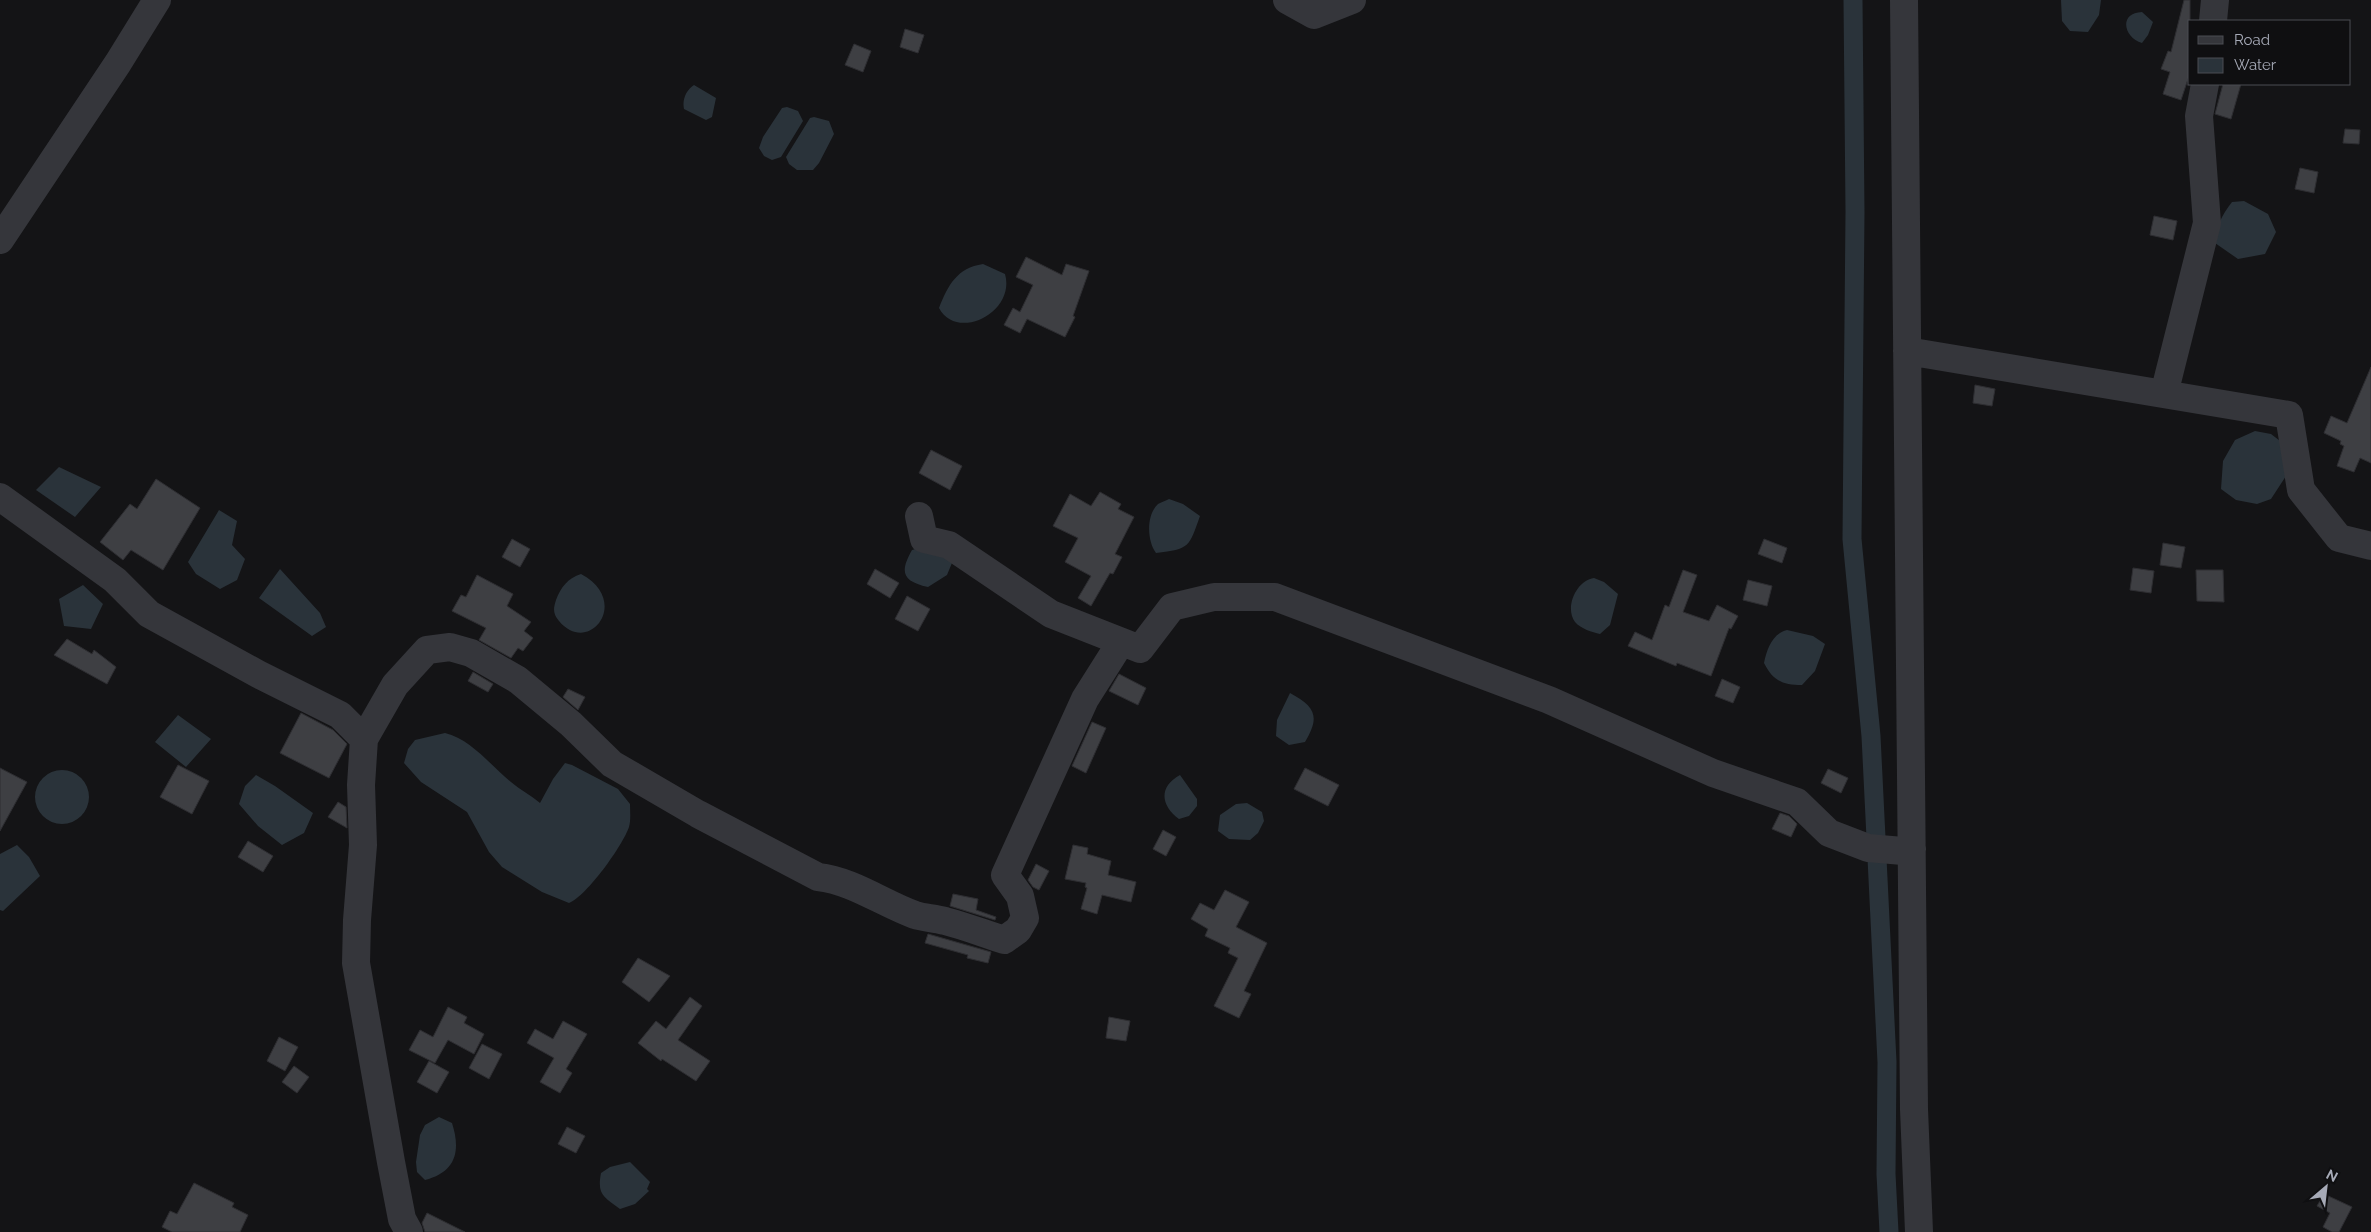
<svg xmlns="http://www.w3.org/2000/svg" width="2371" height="1232" font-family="Raleway,sans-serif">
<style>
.water{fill:#2a333a}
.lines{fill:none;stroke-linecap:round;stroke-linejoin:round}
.canal{stroke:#2a333a;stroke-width:19}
.building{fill:#3e3f43;stroke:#2e2e32}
.minor{stroke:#35363b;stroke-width:28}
</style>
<rect width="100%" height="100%" fill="#141416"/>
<path class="water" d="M2061,0H2101L2099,15L2088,32L2070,31L2062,21Z
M2142,12L2153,22L2148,35L2142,43C2124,38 2118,13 2142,12Z
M694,85L716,98L712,117L706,120L684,109C682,100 686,90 694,85Z
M787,107L798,111L803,121L781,157L772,160L764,156L759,148L763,137L782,108Z
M814,117L829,121L834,134L819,163L813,170H797L789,164L786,157L810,118Z
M2244,201L2268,214L2276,232L2265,254L2238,259L2215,243C2216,226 2222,215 2232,202Z
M983,264L1005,274C1016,312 957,342 939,308C948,285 957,268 983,264Z
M2255,431L2271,434L2284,444L2286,476L2271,499L2257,504L2236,500L2221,489L2223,461L2235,440Z
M59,467L101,487L75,517L36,490Z
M1169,499L1183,504L1200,516C1189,547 1190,549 1156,553C1147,541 1146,515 1158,504C1161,502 1166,501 1169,499Z
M219,510L237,521L232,545L245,559L237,580L220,589L196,574L188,562Z
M930,545L954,558L947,575L928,587C903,581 899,573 912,550Z
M280,569L320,613L326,627L312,636L259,598Z
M581,574C632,601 589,657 559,621C553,614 553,609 556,600C561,587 568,578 581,574Z
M1594,578L1604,582L1618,594L1610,625L1600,634C1592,632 1581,629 1575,622C1564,607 1577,580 1594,578Z
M83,585L103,604L91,629L64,626L59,599Z
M1787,630L1813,636L1825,644L1815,671L1802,685C1783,685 1773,681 1764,663C1767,649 1772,634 1787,630Z
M1290,693C1316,707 1320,717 1305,742L1289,745L1276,736L1277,720Z
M178,715L211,739L186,767L155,742Z
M445,733C471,739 491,766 511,782C520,790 531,795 540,803L553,779L565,763L572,765L618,789L630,804C630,811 631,820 629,827C623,845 587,896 569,903L542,892L502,867L489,852L467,812L421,782L404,763L408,749L415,740Z
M35 797a27 27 0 1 1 54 0a27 27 0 1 1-54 0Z
M256,775L275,786L313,813L304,833L282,845L258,826L239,804L245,786Z
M1180,775L1197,799V806L1189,816L1179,819C1161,806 1158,787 1180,775Z
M1247,803L1262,812L1264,821L1258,833L1250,840L1229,839L1218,831L1220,815L1236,804Z
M17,845L29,857L40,876L3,911L0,910V854Z
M439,1117L452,1123C461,1151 456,1172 425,1180L417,1172L416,1162L420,1135L425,1125Z
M630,1162L650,1182L647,1189L649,1191L635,1204L620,1209C603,1197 597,1194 601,1173L610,1167Z"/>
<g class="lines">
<path class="canal" d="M1853,0L1855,212L1852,539L1871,736L1887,1062L1886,1174L1889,1232"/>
</g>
<path class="building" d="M2184,0H2190V73L2181,100L2163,94L2170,72L2161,69L2168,51L2171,52Z
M905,29L924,35L918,53L900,47Z
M854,44L871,51L863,72L845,65Z
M2223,84H2241L2231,119L2215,114Z
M2345,129L2360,130L2359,144L2343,143Z
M2300,168L2318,172L2314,193L2295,189Z
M2154,216L2177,221L2173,240L2150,235Z
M1026,257L1062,275L1066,264L1089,271L1073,316L1075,317L1065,337L1027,319L1020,333L1004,325L1013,308L1020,312L1033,285L1016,277Z
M2371,367V463L2360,458L2354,472L2337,466L2344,446L2340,444L2341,441L2324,433L2331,416L2347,423Z
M1975,385L1995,389L1992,406L1973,403Z
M931,450L962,466L950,490L919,473Z
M156,479L200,508L163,570L131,550L123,560L100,542L130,504L137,509Z
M1100,492L1121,504L1118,509L1134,517L1115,554L1122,557L1113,574L1110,573L1091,606L1078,598L1091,576L1065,562L1078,538L1053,526L1070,494L1091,506Z
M512,539L530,549L520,567L502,557Z
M1764,539L1787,548L1782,563L1758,554Z
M2163,543L2185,547L2181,568L2160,565Z
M2133,568L2154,571L2151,593L2130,590Z
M875,569L899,583L890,598L867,584Z
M1683,570L1697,575L1683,612L1709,621L1717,605L1738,616L1731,629L1729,628L1711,676L1677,663L1676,666L1628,646L1635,632L1652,640L1665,605L1669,607Z
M2196,570H2223L2224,602L2197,601Z
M477,575L513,594L507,606L531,622L524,631L533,638L523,651L518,648L511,658L479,640L486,628L452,611L461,595L466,597Z
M1748,580L1772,586L1767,606L1743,600Z
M907,596L930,609L918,631L895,619Z
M67,639L92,654L94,650L116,667L107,684L54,655Z
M473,672L493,684L488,692L468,681Z
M1119,674L1146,688L1138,705L1109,691Z
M1722,679L1740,687L1733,703L1715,696Z
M568,689L585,697L578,710L563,697Z
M301,713L333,730L347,744L329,778L280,753Z
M1092,722L1106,728L1086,773L1072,766Z
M178,765L209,781L192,814L160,797Z
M0,768L27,782L0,831Z
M1305,768L1339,785L1328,806L1294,789Z
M1828,769L1848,778L1841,793L1821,783Z
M338,802L346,807L347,828L328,817Z
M1780,813L1789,816L1797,824L1791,837L1772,829Z
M1163,830L1176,837L1166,856L1153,849Z
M248,841L273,856L263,872L238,857Z
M1073,845L1088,848L1087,854L1111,861L1108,875L1136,882L1131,902L1102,895L1097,914L1081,909L1087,888L1085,887L1086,883L1065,879Z
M1036,864L1049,871L1039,890L1033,887L1028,880Z
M1225,890L1249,902L1236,927L1267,943L1244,991L1251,994L1239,1018L1214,1006L1238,958L1228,953L1230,948L1205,936L1208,929L1191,919L1200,903L1214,910Z
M953,894L978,899L976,910L996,917L995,920L950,906Z
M928,934L991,952L988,963L967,958L968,955L925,943Z
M638,958L670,976L649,1002L622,982Z
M690,997L702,1006L678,1040L710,1061L696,1081L662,1059L661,1061L638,1043L656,1021L666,1029Z
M448,1007L467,1017L464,1023L484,1034L474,1054L448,1040L435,1063L409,1050L420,1030L433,1037Z
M1109,1017L1130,1021L1126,1041L1106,1038Z
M563,1021L587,1034L566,1069L572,1073L560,1093L540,1082L554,1058L527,1043L535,1029L553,1039Z
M279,1037L298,1047L285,1071L267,1061Z
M482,1044L502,1054L489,1079L469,1068Z
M429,1061L449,1072L437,1093L417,1082Z
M294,1066L309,1077L297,1093L282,1082Z
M567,1127L585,1136L576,1153L558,1144Z
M194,1183L234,1203L232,1207L248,1215L240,1232H172L162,1227L170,1211L177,1214Z
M2324,1194L2352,1207L2339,1232H2332L2323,1227L2330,1213L2317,1206Z
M427,1213L465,1232H425L422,1223Z"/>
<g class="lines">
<path class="minor" d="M1287,0L1314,15L1352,0
M1904,0L1914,1109L1919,1232
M2213,21L2215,0
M0,240L118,63L157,0
M1907,351L2289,415L2301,490L2339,538L2371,546
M2164,394L2207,223L2199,116L2205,84
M0,497L115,580L149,614L258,674L340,715L364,739L361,785L363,845L357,920L356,963L391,1162L402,1219L409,1232
M919,516L924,539L949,545L1051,614L1140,649L1172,607L1214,597H1275L1549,700L1713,773L1797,802L1829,833L1868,848L1903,851L1912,849
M364,739L395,685L427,650L450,647L471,653L518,680L571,724L612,764L698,814L818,877C853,881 882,903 915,915C924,918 935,918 945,921C965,926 985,934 1004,940L1018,930L1025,918L1020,896L1005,875L1085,699L1121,642"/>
</g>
<rect x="2188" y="20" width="162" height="65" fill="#0f0f11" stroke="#4b4d53"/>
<rect x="2198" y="36" width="25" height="8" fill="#35363b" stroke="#4b4d53"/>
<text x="2234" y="45" font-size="15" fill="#a6aab7">Road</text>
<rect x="2198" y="58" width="25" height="15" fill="#2a333a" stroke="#4b4d53"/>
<text x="2234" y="70" font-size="15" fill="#a6aab7">Water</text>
<g transform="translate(2326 1187) rotate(28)" stroke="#0f0f11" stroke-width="4" paint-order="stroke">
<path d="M0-4L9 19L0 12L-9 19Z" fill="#a6aab7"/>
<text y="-8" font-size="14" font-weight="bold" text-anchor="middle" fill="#a6aab7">N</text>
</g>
</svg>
